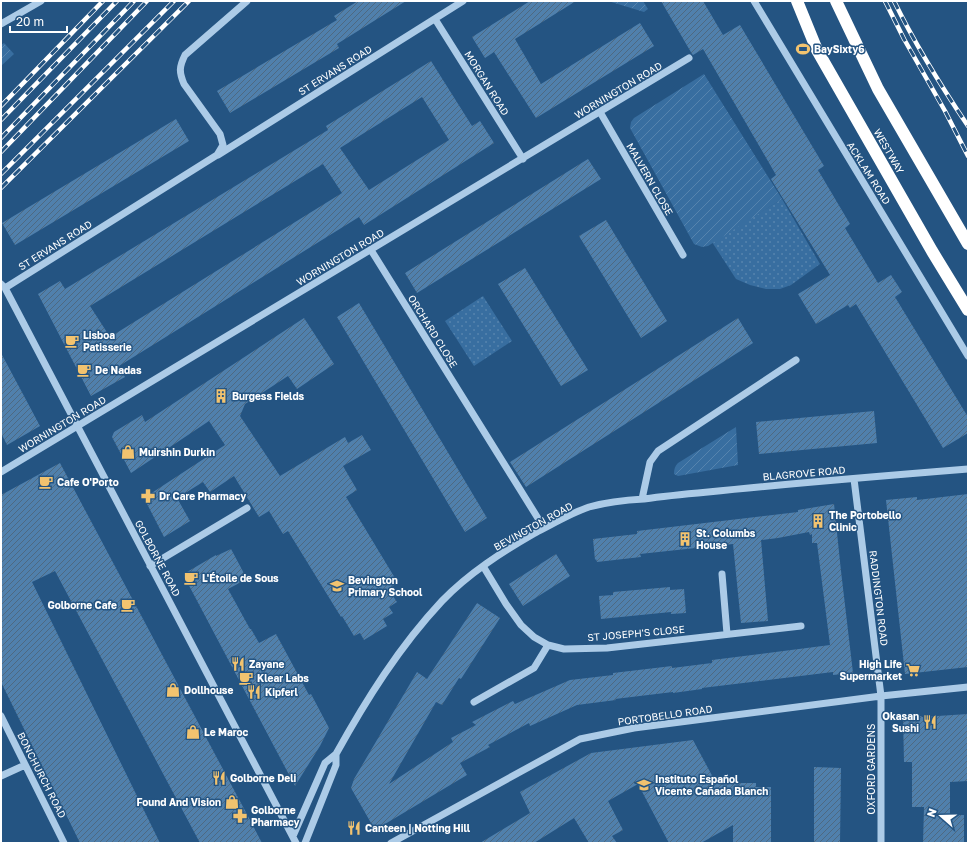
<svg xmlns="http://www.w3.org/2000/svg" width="969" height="844" font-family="'Golos Text',sans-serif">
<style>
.park{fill:url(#park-dots)}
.garden{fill:url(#garden-furrows)}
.building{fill:url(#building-hatch);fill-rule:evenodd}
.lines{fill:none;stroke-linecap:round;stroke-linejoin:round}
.minor{stroke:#accbe7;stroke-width:7}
.highway{stroke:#fff;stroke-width:12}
.rail-casing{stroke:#fff;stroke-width:4.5}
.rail{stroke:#245482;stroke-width:3;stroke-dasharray:9;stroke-linecap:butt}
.labels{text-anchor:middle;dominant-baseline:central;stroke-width:3;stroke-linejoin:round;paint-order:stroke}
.poi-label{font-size:10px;font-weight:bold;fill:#fff;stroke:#245482;text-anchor:start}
.street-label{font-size:10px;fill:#fff;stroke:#245482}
</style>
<defs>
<pattern id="park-dots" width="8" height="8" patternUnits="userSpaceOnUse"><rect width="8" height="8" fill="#386ea0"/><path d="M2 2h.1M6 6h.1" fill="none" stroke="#5684ae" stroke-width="1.8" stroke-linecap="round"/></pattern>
<pattern id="garden-furrows" width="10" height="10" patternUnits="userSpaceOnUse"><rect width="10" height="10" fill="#386ea0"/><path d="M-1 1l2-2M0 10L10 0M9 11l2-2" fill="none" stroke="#5684ae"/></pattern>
<pattern id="building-hatch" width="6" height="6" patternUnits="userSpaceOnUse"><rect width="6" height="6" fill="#5080ac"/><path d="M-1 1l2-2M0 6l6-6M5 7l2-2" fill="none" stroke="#4e6981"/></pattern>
</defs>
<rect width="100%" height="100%" fill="#245482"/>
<path class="park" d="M782,199L820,264L791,285L780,289H766L750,285L736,279L712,242Z
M483,296L512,341L474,366L445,321Z"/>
<path class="garden" d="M608,1H643L648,9L644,12Z
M4,43L14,54L1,66V45Z
M704,74L782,199L708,246L702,247L694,244L630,128L631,122L634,118Z
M736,427L738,465L678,476L674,474C674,469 675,466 678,463Z"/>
<path class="building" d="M358,1H406L337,44L339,48L230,113L217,91L337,20L334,16Z
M530,1H576L515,39L541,84L640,23L654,46L536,118L494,52L485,58L472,37Z
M661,1H703L723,35L740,25L824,166L818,170L850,224L845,228L878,283L891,275L902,292L895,297L968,417V433L943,448L856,304L850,308L848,305L816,324L798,294L830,275L771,179L776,175L703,49L693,55L692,54Z
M431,61L472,126L480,121L494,143L364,225L359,217L119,366L125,377L91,396L38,294L60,281L65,289L328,130L326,126ZM422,97L449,140L369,190L340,148ZM323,164L342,193L110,337L90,306Z
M176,119L189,141L15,245L2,223Z
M588,159L601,179L417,293L405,273Z
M606,220L667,321L641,338L579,236Z
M525,268L588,370L561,386L498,284Z
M359,303L487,518L465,532L337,317Z
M304,318L334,364L297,389L288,376L245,404L240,416L280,476L345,437L348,443L362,435L371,450L343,466L357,490L346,497L398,583L388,589L397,602L389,607L393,613L383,619L387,626L364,640L360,633L354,636L342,616L341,617L288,531L283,534L269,511L259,517L234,476L210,492L203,482L177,498L190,521L164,537L144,498L225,445L209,421L131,473L112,437L114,432L142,415L145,422Z
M738,318L753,343L526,487L510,462Z
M1,353L40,426L7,445L1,433Z
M874,411L877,443L759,454L756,422Z
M60,463L250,820L262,843H200L55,571L32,582L160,843H80L1,682V495Z
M968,494V667L905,674L886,500L917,497V500Z
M834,504L841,571L853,673L833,675V672L702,688V689L673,693V692L615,699L616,700L577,705L530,726L529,723L488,745L490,747L460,763L467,775L375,830L351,788L354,779L417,672L427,679L477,603L500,618L461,679L459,678L442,705L436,702L389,784L453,742L451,738L476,725L472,722L513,701L515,704L570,680L613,675V673L672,666V668L712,663V660L830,645L817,543H812V534L810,535L809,532L778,538L761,540L768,621L741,623L733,544L640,554L641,557L597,562L596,559L595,560L593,539L637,534V531L798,512V510Z
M231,549L247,579L228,589L250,629H251L259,643L276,634L309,695L311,694L329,728L320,746L295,786L185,578L187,572L216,555V556Z
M556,554L570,576L523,606L509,584Z
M670,587V590L684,589L686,613L671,614V612L601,619L599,596L613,595V592Z
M968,714V781L950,782V815H964V843H923L924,807H912V762H904L903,718L922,716V717Z
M693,740L716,783H756V787H771V843H733V825L701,843H669L638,784L608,801L623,830L612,836L617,843H589L574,818L534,843H480L530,813L520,792L591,753Z
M814,767L841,768L840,843H814Z"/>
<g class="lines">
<path class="minor" d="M754,1L968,356
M435,19L523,159
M1,24L41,1
M600,112L683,255
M218,155L463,1
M371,250L544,528
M1,284L5,288L296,843
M5,288L217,155L223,145L220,134L184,84C179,72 179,67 185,55L247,1
M1,472L689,58
M854,479L881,696V843
M642,499L650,462L658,451L796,360
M150,566L247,508
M483,566L506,604L521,625L534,637L548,645L564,649L607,648L801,626
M722,574L727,634
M474,702L534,668L548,645
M1,716L64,843
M1,776L25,765
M293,836L325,763L336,754C366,700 399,647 442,601C469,573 502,552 535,533C553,524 571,513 589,507C607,502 626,500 644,499C665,496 686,494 708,492C794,483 881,476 968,469
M305,843L336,765V754
M391,843L580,739L634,728L881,696L968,687"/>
<path class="highway" d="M797,1L817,50L932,251L968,310
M836,1L878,89L968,244"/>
<defs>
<path id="rail" d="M885,1L904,39L945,111L968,156
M894,1C915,44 941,86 968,126
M1,106L103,1
M1,120L117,1
M1,138L134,1
M1,152L147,1
M1,174L174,1
M1,188L189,1"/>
</defs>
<use href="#rail" class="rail-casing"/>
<use href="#rail" class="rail"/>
</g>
<defs>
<symbol id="stadium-bare" viewBox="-9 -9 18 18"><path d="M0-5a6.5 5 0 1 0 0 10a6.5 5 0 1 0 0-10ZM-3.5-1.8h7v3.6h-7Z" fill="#f2c36f" stroke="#245482" stroke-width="2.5" paint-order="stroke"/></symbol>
<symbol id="cafe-bare" viewBox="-9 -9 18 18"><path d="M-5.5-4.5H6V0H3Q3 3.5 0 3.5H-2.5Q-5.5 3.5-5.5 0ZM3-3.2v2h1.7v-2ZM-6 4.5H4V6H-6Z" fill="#f2c36f" stroke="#245482" stroke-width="2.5" paint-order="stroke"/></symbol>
<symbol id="building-bare" viewBox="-9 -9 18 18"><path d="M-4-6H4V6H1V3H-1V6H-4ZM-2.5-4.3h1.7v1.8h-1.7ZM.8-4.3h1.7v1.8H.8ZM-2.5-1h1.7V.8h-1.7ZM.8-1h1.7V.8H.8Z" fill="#f2c36f" stroke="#245482" stroke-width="2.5" paint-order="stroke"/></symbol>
<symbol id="shop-bare" viewBox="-9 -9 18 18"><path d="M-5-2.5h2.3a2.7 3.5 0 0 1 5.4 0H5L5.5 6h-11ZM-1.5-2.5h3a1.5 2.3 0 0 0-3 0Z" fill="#f2c36f" stroke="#245482" stroke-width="2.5" paint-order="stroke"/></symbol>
<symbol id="pharmacy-bare" viewBox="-9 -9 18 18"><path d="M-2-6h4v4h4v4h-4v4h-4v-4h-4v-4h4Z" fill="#f2c36f" stroke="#245482" stroke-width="2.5" paint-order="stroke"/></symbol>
<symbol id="school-bare" viewBox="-9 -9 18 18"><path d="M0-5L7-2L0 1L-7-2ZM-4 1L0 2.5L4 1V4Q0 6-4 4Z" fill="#f2c36f" stroke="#245482" stroke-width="2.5" paint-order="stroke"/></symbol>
<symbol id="restaurant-bare" viewBox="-9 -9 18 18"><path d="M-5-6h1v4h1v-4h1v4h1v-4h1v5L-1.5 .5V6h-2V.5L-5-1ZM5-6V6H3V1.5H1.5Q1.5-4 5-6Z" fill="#f2c36f" stroke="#245482" stroke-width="2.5" paint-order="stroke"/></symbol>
<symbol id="supermarket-bare" viewBox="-9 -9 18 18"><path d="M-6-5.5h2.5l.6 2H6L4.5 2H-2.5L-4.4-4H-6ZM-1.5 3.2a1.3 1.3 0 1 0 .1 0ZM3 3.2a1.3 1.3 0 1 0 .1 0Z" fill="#f2c36f" stroke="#245482" stroke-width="2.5" paint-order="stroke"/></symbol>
</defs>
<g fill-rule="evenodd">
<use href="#stadium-bare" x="793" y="39" width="20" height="20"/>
<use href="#cafe-bare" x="62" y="331" width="20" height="20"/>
<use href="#cafe-bare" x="74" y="360" width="20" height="20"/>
<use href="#building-bare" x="211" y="386" width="20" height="20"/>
<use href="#shop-bare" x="118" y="442" width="20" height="20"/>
<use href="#cafe-bare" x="36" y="472" width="20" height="20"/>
<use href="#pharmacy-bare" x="138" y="486" width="20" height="20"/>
<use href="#building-bare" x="808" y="511" width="20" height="20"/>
<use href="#building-bare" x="675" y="529" width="20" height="20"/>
<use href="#cafe-bare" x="181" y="568" width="20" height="20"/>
<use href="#school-bare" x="327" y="576" width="20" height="20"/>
<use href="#cafe-bare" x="118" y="595" width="20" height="20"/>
<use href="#restaurant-bare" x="228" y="654" width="20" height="20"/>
<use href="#supermarket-bare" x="903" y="660" width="20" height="20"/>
<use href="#cafe-bare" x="236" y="668" width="20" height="20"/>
<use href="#shop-bare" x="163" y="680" width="20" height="20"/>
<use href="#restaurant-bare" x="244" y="682" width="20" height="20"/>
<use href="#restaurant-bare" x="920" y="712" width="20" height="20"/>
<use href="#shop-bare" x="183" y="722" width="20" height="20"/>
<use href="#restaurant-bare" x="209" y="768" width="20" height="20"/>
<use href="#school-bare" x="634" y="775" width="20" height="20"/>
<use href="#shop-bare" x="222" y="792" width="20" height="20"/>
<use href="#pharmacy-bare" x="230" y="806" width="20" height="20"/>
<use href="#restaurant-bare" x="344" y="818" width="20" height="20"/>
</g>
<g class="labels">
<g class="poi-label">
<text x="814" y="49">BaySixty6</text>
<text x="83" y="335">Lisboa<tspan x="83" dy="12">Patisserie</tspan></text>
<text x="95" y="370">De Nadas</text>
<text x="232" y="396">Burgess Fields</text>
<text x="139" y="452">Muirshin Durkin</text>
<text x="57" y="482">Cafe O'Porto</text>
<text x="159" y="496">Dr Care Pharmacy</text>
<text x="829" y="515">The Portobello<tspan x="829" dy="12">Clinic</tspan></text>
<text x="696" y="533">St. Columbs<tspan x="696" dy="12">House</tspan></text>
<text x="202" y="578">L'Étoile de Sous</text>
<text x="348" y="580">Bevington<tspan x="348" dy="12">Primary School</tspan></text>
<text x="117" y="605" text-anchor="end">Golborne Cafe</text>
<text x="249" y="664">Zayane</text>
<text x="902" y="664" text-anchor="end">High Life<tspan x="902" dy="12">Supermarket</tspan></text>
<text x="257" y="678">Klear Labs</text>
<text x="184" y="690">Dollhouse</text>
<text x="265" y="692">Kipferl</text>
<text x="919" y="716" text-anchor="end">Okasan<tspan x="919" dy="12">Sushi</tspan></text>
<text x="204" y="732">Le Maroc</text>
<text x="230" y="778">Golborne Deli</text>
<text x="655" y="779">Instituto Español<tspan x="655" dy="12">Vicente Cañada Blanch</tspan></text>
<text x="221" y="802" text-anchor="end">Found And Vision</text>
<text x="251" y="810">Golborne<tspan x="251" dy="12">Pharmacy</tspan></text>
<text x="365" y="828">Canteen | Notting Hill</text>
</g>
<g class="street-label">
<text transform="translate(335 70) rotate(-32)">ST ERVANS ROAD</text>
<text transform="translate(487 83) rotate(58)">MORGAN ROAD</text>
<text transform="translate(618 90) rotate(-31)">WORNINGTON ROAD</text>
<text transform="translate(889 151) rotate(60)">WESTWAY</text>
<text transform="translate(869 173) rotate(58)">ACKLAM ROAD</text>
<text transform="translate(650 179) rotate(60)">MALVERN CLOSE</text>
<text transform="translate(55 245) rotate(-32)">ST ERVANS ROAD</text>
<text transform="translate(340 257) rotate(-31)">WORNINGTON ROAD</text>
<text transform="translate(433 331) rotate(58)">ORCHARD CLOSE</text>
<text transform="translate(62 424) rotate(-31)">WORNINGTON ROAD</text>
<text transform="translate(804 473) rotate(-5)">BLAGROVE ROAD</text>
<text transform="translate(533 526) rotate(-29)">BEVINGTON ROAD</text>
<text transform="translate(158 558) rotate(62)">GOLBORNE ROAD</text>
<text transform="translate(879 598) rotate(83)">RADDINGTON ROAD</text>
<text transform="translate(636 633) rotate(-5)">ST JOSEPH'S CLOSE</text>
<text transform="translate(665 715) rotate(-8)">PORTOBELLO ROAD</text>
<text transform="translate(871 769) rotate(-90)">OXFORD GARDENS</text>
<text transform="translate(42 775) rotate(63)">BONCHURCH ROAD</text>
</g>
</g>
<rect width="969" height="844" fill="none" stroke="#ffffff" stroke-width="4"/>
<g transform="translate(941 816) rotate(290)" stroke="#245482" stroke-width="3" paint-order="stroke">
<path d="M0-3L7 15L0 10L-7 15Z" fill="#ffffff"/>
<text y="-6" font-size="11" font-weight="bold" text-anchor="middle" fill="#ffffff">N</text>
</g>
<path d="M10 26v6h57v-6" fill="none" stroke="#ffffff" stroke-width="2"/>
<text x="16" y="26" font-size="12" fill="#ffffff" stroke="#245482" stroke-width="3" paint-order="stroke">20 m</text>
</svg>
